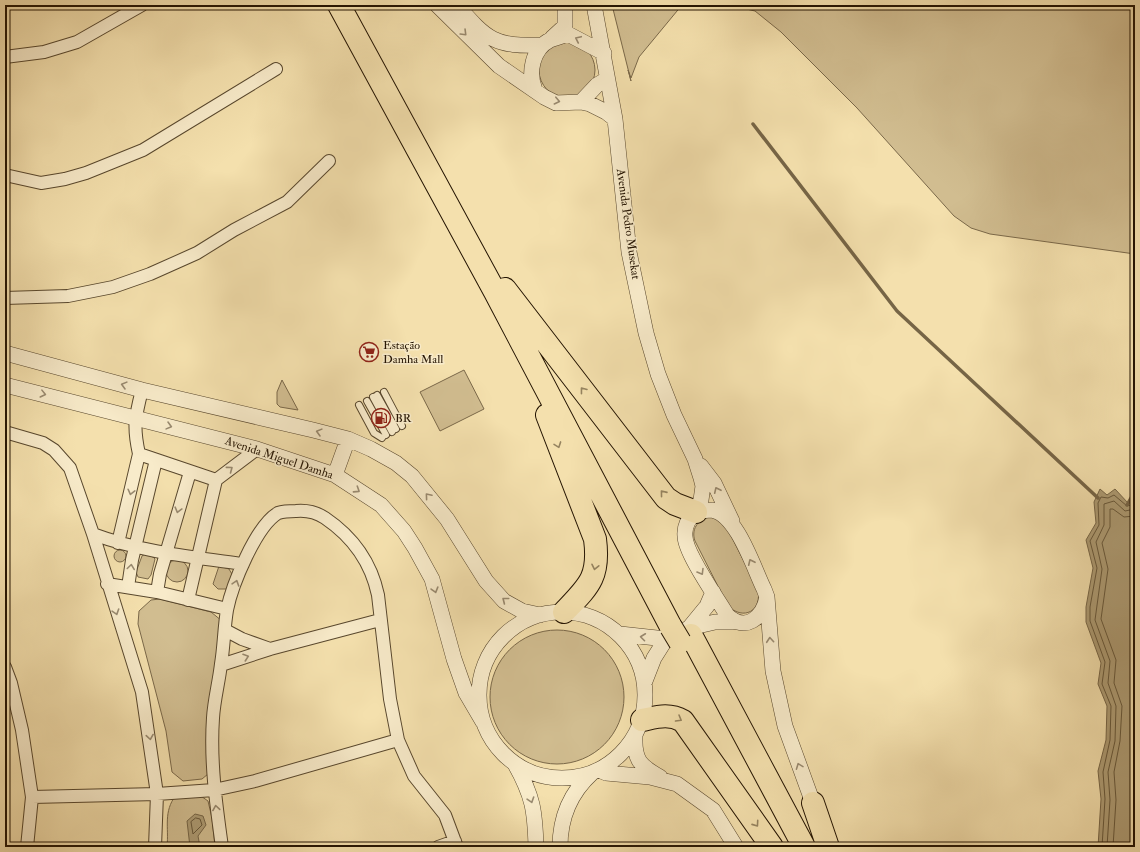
<svg xmlns="http://www.w3.org/2000/svg" width="1140" height="852" font-family="'IM FELL Double Pica',serif">
<style>
.green{fill:#d1bd90;stroke:#7a6849}
.water{fill:#ad9b73;stroke:#766546}
.lines{fill:none;stroke-linecap:round;stroke-linejoin:round}
.shore{stroke:#68583a;stroke-width:1}
.stream{stroke:#766546;stroke-width:3.5}
.service-casing{stroke:#58472d;stroke-width:8}
.minor-casing{stroke:#58472d;stroke-width:14}
.tertiary-casing{stroke:#58472d;stroke-width:16}
.motorway-casing{stroke:#241402;stroke-width:24}
.service{stroke:#f8ebca;stroke-width:6}
.minor{stroke:#f8ebca;stroke-width:12}
.tertiary{stroke:#f8ebca;stroke-width:15}
.motorway{stroke:#f4e0ad;stroke-width:22}
.motorway-bridge-casing{stroke:#241402;stroke-width:24;stroke-linecap:butt}
.motorway-bridge{stroke:#f4e0ad;stroke-width:22}
.oneway{stroke:#998a70}
.oneway2{stroke:#968460}
.labels{text-anchor:middle;dominant-baseline:central;stroke-width:3;stroke-linejoin:round;paint-order:stroke}
.street-label{font-size:12px;fill:#241402;stroke:#f8ebca}
.poi-label{font-size:12px;fill:#241402;stroke:#f8ebca;text-anchor:start}
</style>
<rect width="100%" height="100%" fill="#f4e0ad"/>
<filter id="stains"><feTurbulence type="fractalNoise" baseFrequency=".005" numOctaves="4"/><feColorMatrix values="0 0 0 0 .2 0 0 0 0 .09 0 0 0 0 .02 0 0 0 .5 -.17"/></filter>
<radialGradient id="worn" r=".72"><stop offset=".6" stop-color="#630" stop-opacity="0"/><stop offset="1" stop-color="#630" stop-opacity=".3"/></radialGradient>
<path class="green" d="M612,5H682L639,57L631,78L628,70L631,81Z
M729,5H1135V254L990,234L971,228L954,216L857,108L781,32L755,11Z
M539 70a28 28 0 1 1 56 0a28 28 0 1 1-56 0Z
M464,370L484,409L440,431L420,392Z
M282,380L298,410L280,407L277,404V392Z
M709,517L715,518L726,526L758,589C762,611 744,621 728,606L695,541C691,530 697,520 709,517Z
M114 556a6 6 0 1 1 12 0a6 6 0 1 1-12 0Z
M145,554L153,557L155,559L151,575L148,579L138,577L136,572L142,556Z
M166 571a11 11 0 1 1 22 0a11 11 0 1 1-22 0Z
M219,566L229,569L233,576L230,587L226,589H218L213,584Z
M160,599L211,612L222,621L208,774L202,779L183,781L172,772L166,731L138,624L139,611L151,600Z
M490 697a67 67 0 1 1 134 0a67 67 0 1 1-134 0Z
M198,794L208,801L212,818L215,847H167C169,827 163,812 176,795Z"/>
<path class="water" d="M1100,489L1107,495L1115,489L1128,503L1134,500L1135,506V847H1098L1101,799L1098,771L1106,740L1107,706L1098,684L1101,663L1086,622V607L1093,568L1086,540L1096,523L1094,502Z
M195,814L203,816L206,825L198,836L200,847H190L187,821Z"/>
<g class="lines">
<path class="shore" d="M196,818L200,819L202,825L193,834L191,822Z
M1102,847L1105,799L1103,772L1110,740L1111,706L1102,684L1105,662L1090,621V607L1097,568L1090,541L1099,525L1098,503L1101,497L1108,498L1114,495L1127,506L1135,504
M1107,847L1110,800L1108,772L1115,741L1116,706L1108,683L1110,661L1095,620L1102,569L1096,542L1104,525V504L1114,501L1125,511L1135,509
M1113,847L1116,800L1114,772L1120,741L1122,706L1114,683L1116,660L1101,619L1108,569L1102,543L1110,527V509H1113L1124,517L1135,516"/>
<path class="stream" d="M753,124L897,311L1098,498
M1127,505L1135,491"/>
<defs>
<path id="service" d="M384,392L402,426
M377,395L396,429
M373,397L392,432
M367,401L386,435
M359,405L374,433L382,438"/>
<path id="minor" d="M5,57L44,52L77,42L142,5
M5,175L41,183L65,179L86,173L143,150L276,69
M5,298L68,296L113,287L150,274L197,253L234,230L287,202L329,161
M142,390C135,417 133,427 139,454L216,480L257,449
M5,432L43,443L54,450L70,468L93,534L142,692L157,794L155,847
M93,534C141,552 192,557 243,564
M118,543L139,454
M107,584L157,592L227,609
M128,587L132,560L156,460
M157,592L160,574L190,472
M188,600L216,480
M225,630L242,639L270,649
M221,665L270,649L380,620
M5,667L11,683L22,730L32,797L27,847
M32,797L157,794L214,790L255,781L398,740
M222,847C216,804 210,761 213,718C214,700 219,682 221,664C224,646 224,628 227,610C232,585 256,526 278,513C284,511 291,511 296,511C307,510 316,512 325,518C353,537 371,562 378,595L390,699L398,740L414,776L445,815L457,847
M438,847L455,841"/>
<path id="tertiary" d="M437,5L499,66L544,97L556,103L581,102L590,104L606,112L615,119
M457,5C487,40 495,47 542,45
M594,5L615,119L629,252L646,333L658,374L674,415L695,459L701,478L703,486L701,500L696,512
M552,38L565,26V5
M535,90C528,73 532,49 550,40C555,38 562,36 568,34L604,53
M581,102L597,85L607,79
M5,353L142,390L313,430L348,439L371,449L396,463L412,476L447,519L486,581L504,601L522,611L540,615
M5,385L257,449L335,475L381,505L404,531L415,548L432,579L454,659L466,693L483,722
M701,466L714,483L732,521
M335,475L348,439
M767,597C763,618 745,633 727,615C717,598 685,553 685,536C684,526 689,518 696,512C701,511 707,510 712,510C737,514 754,569 764,589L767,597L773,671L785,726L813,803L818,811
M479 695a83 83 0 1 1 166 0a83 83 0 1 1-166 0Z
M689,628L707,606L713,592
M620,634L666,639L689,628L715,622H733
M645,681L654,658L666,639
M635,736C634,760 640,766 660,777
M515,764C533,796 535,811 536,847
M599,770L606,773L650,777L677,784L713,810L736,847
M560,847C560,817 570,793 592,773"/>
<path id="motorway" d="M339,5L495,292L671,627
M505,289L666,498L675,504L696,512
M547,415L595,539C600,577 589,586 564,612
M691,635L804,847
M642,720C657,717 669,713 683,721L772,847
M813,803L828,847"/>
</defs>
<use href="#service" class="service-casing"/>
<use href="#minor" class="minor-casing"/>
<use href="#tertiary" class="tertiary-casing"/>
<use href="#motorway" class="motorway-casing"/>
<use href="#service" class="service"/>
<use href="#minor" class="minor"/>
<use href="#tertiary" class="tertiary"/>
<use href="#motorway" class="motorway"/>
<defs>
<path id="motorway-bridge" d="M671,627L680,642"/>
</defs>
<use href="#motorway-bridge" class="motorway-bridge-casing"/>
<use href="#motorway-bridge" class="motorway-bridge"/>
</g>
<defs><path id="oneway-chevron" d="M-2-3.5L2.5 0L-2 3.5" fill="none" stroke-width="1.6" stroke-linecap="round" stroke-linejoin="round"/></defs>
<g class="oneway">
<use href="#oneway-chevron" transform="translate(464 33) rotate(45)"/>
<use href="#oneway-chevron" transform="translate(578 39) rotate(-155)"/>
<use href="#oneway-chevron" transform="translate(557 101) rotate(13)"/>
<use href="#oneway-chevron" transform="translate(124 385) rotate(-165)"/>
<use href="#oneway-chevron" transform="translate(43 394) rotate(14)"/>
<use href="#oneway-chevron" transform="translate(169 426) rotate(15)"/>
<use href="#oneway-chevron" transform="translate(319 432) rotate(-165)"/>
<use href="#oneway-chevron" transform="translate(230 469) rotate(-37)"/>
<use href="#oneway-chevron" transform="translate(357 490) rotate(33)"/>
<use href="#oneway-chevron" transform="translate(717 490) rotate(-115)"/>
<use href="#oneway-chevron" transform="translate(131 492) rotate(104)"/>
<use href="#oneway-chevron" transform="translate(428 496) rotate(-130)"/>
<use href="#oneway-chevron" transform="translate(178 510) rotate(105)"/>
<use href="#oneway-chevron" transform="translate(751 562) rotate(-115)"/>
<use href="#oneway-chevron" transform="translate(131 567) rotate(-82)"/>
<use href="#oneway-chevron" transform="translate(701 572) rotate(59)"/>
<use href="#oneway-chevron" transform="translate(236 583) rotate(-72)"/>
<use href="#oneway-chevron" transform="translate(435 590) rotate(74)"/>
<use href="#oneway-chevron" transform="translate(505 600) rotate(-142)"/>
<use href="#oneway-chevron" transform="translate(116 612) rotate(72)"/>
<use href="#oneway-chevron" transform="translate(643 637) rotate(-173)"/>
<use href="#oneway-chevron" transform="translate(770 640) rotate(-95)"/>
<use href="#oneway-chevron" transform="translate(246 657) rotate(-19)"/>
<use href="#oneway-chevron" transform="translate(150 737) rotate(81)"/>
<use href="#oneway-chevron" transform="translate(799 766) rotate(-111)"/>
<use href="#oneway-chevron" transform="translate(531 800) rotate(72)"/>
<use href="#oneway-chevron" transform="translate(216 808) rotate(-99)"/>
</g>
<g class="oneway2">
<use href="#oneway-chevron" transform="translate(583 390) rotate(-128)"/>
<use href="#oneway-chevron" transform="translate(558 445) rotate(70)"/>
<use href="#oneway-chevron" transform="translate(663 493) rotate(-129)"/>
<use href="#oneway-chevron" transform="translate(595 567) rotate(102)"/>
<use href="#oneway-chevron" transform="translate(679 719) rotate(30)"/>
<use href="#oneway-chevron" transform="translate(756 824) rotate(55)"/>
</g>
<defs>
<symbol id="supermarket-ring" viewBox="-11 -11 22 22"><circle r="9.5" fill="#f8ebca" stroke="#8f2418" stroke-width="1.5"/><path d="M-6-5.5h2.5l.6 2H6L4.5 2H-2.5L-4.4-4H-6ZM-1.5 3.2a1.3 1.3 0 1 0 .1 0ZM3 3.2a1.3 1.3 0 1 0 .1 0Z" fill="#8f2418"/></symbol>
<symbol id="fuel-ring" viewBox="-11 -11 22 22"><circle r="9.5" fill="#f8ebca" stroke="#8f2418" stroke-width="1.5"/><path d="M-5.5-6h7V0h2V4h1.3V-2.5L3-4.5l.8-.8L6-3V5H2.5V1h-1V6h-7ZM-4.2-4.7v3.2H.2V-4.7Z" fill="#8f2418"/></symbol>
</defs>
<g fill-rule="evenodd">
<use href="#supermarket-ring" x="358" y="341" width="22" height="22"/>
<use href="#fuel-ring" x="370" y="407" width="22" height="22"/>
</g>
<g class="labels">
<g class="street-label">
<text transform="translate(628 224) rotate(82)">Avenida Pedro Musekat</text>
<text transform="translate(279 458) rotate(18)">Avenida Miguel Damha</text>
</g>
<g class="poi-label">
<text x="383" y="345">Estação<tspan x="383" dy="14">Damha Mall</tspan></text>
<text x="395" y="418">BR</text>
</g>
</g>
<rect width="1140" height="852" fill="none" stroke="#f4e0ad" stroke-width="20"/>
<rect x="6" y="6" width="1128" height="840" fill="none" stroke="#241402" stroke-width="2"/>
<rect x="10" y="10" width="1120" height="832" fill="none" stroke="#241402"/>
<rect width="100%" height="100%" filter="url(#stains)"/>
<rect width="100%" height="100%" fill="url(#worn)"/>
</svg>
